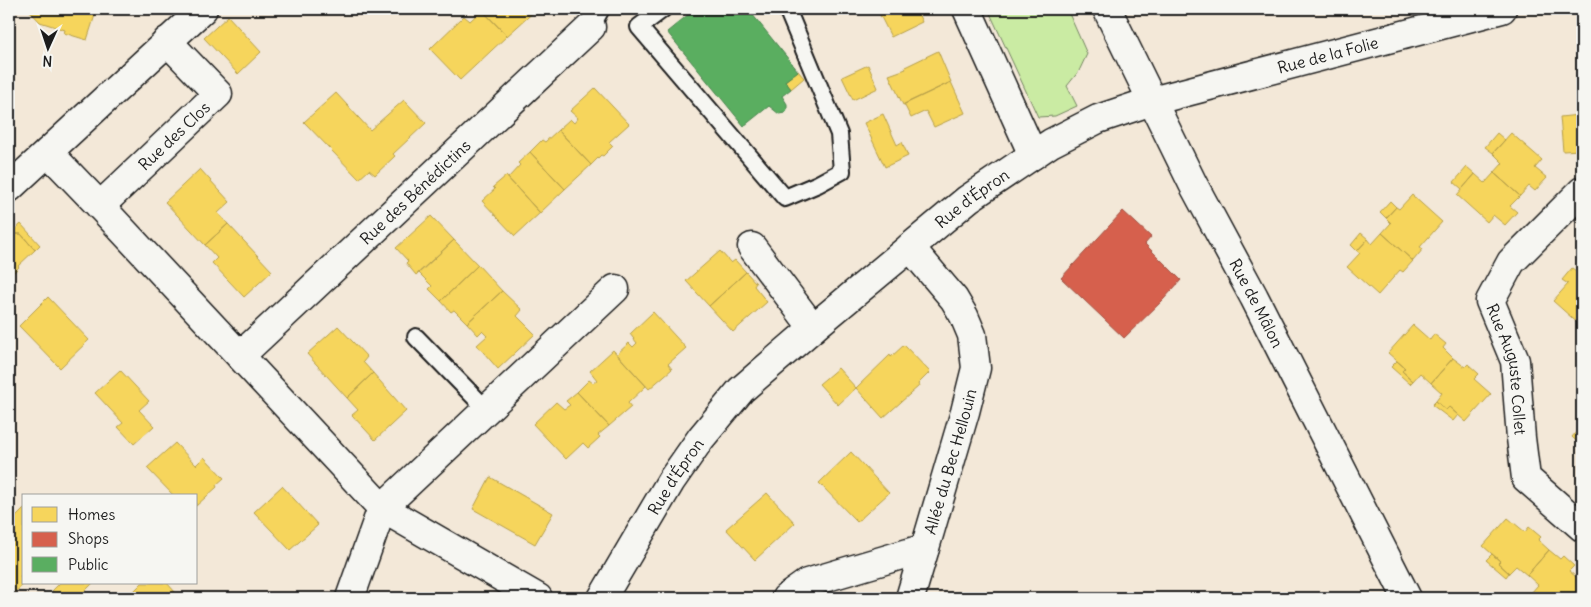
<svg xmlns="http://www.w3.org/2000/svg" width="1591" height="607" font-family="Delius,sans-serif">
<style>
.green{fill:#caeba3;stroke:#738460}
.homes{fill:#f6d55c;stroke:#b59e49}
.shops{fill:#d6604d;stroke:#9e4c3e}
.public{fill:#5aae61;stroke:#47824c}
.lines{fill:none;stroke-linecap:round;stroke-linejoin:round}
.lane-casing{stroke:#1c1c1c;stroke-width:20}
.street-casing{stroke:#1c1c1c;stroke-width:31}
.secondary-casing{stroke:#1c1c1c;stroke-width:31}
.lane{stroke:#f6f6f2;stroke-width:16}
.street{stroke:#f6f6f2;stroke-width:28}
.secondary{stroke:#f6f6f2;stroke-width:28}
.labels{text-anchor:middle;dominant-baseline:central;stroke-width:5;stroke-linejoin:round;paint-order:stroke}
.street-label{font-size:16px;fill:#1c1c1c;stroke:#f6f6f2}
</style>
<rect width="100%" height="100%" fill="#f3e8d8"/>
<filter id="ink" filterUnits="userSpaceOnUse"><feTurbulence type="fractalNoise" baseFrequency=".02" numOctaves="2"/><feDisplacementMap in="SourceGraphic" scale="10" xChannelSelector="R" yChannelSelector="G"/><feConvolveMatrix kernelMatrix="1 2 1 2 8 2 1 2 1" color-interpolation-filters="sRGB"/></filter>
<g filter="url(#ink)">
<path class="green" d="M988,9H1067L1087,54L1079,71L1067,86L1077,106L1055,116L1038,117Z"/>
<path class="homes" d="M28,9H94L93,12H96L87,40L64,33L65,30L40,22Z
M483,9H537L507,36L482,10Z
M877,9H916L922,22L891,37Z
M482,10L507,36L460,80L430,49L464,16L470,21Z
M228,16L261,52L238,74L204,38Z
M938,51L951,82L903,105L889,75L906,69L905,67Z
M868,65L878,88L853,100L842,77Z
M798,71L804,78L791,89L785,81Z
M951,82L965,113L934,127L926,111L911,118L904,104Z
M595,88L629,124L609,142L613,146L603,156L601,155L591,165L558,130L570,119L574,123L578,118L570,111Z
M336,93L370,130L404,100L426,123L393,154L395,156L375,175L369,170L359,179L304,122Z
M1578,104H1582V158H1581L1580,150L1563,151L1560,117L1579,115Z
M883,114L897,145L902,142L908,156L885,167L864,123Z
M558,130L591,165L565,189L530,152L542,140L545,142Z
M1497,133L1505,140L1493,153L1485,147Z
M1511,133L1542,160L1535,168L1547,178L1535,191L1529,186L1520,196L1494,173L1503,163L1493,153Z
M530,152L565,189L540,213L508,178L520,165L518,163Z
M1467,167L1475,174L1462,189L1454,182Z
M200,169L230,202L218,213L228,224L205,245L165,202Z
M1494,173L1520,196L1510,206L1517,212L1505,225L1493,215L1487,222L1457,195L1475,174L1485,183Z
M506,176L540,213L515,236L482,201L495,189L493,187Z
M1412,195L1442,222L1420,247L1423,249L1413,261L1382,233L1391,223L1386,218L1396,207L1399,209Z
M1390,201L1396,207L1386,218L1380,212Z
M431,216L454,240L416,275L406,263L408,261L396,248Z
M21,224L40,245L35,250L21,234H10Z
M228,224L272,271L244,297L212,263L217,258L205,245Z
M1361,233L1368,239L1357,251L1351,245Z
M1382,233L1413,261L1403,272L1400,270L1378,295L1347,267L1360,253L1357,251L1368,239L1372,244Z
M10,234H21L35,250L18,266L19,267L9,277V235Z
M454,240L478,265L441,301L429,289L432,286L419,273Z
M720,251L731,263L735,260L746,272L709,306L686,281Z
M1582,264V324L1581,326L1553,301L1568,284L1562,280L1572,268L1576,271Z
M478,265L502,291L467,323L454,310L451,312L441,301Z
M746,272L756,283L754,286L767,302L733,332L709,306Z
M502,291L522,310L517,316L535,334L498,369L477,345L487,336L482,331L478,335L467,323Z
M48,297L89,340L60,368L19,326Z
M653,312L686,348L668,364L672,369L649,389L617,354L629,343L633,347L637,343L630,334Z
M1413,325L1430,340L1434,334L1446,344L1443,348L1453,358L1431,383L1420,373L1413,381L1402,371L1405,368L1388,353Z
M338,326L367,357L363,362L373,373L347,398L307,354Z
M904,345L930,372L918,384L919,386L883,418L856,388L890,355L891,357Z
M613,350L646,386L628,403L631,407L609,426L577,392L589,380L593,383L597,380L590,371Z
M1453,358L1465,367L1468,364L1479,374L1474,379L1491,394L1466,422L1449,407L1446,410L1436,401L1442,393L1431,383Z
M1397,361L1405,368L1402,371L1413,381L1410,384L1391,367Z
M838,368L856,388L838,405L819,384Z
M120,370L149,401L139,410L154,426L134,444L118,427L123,423L95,393Z
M373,373L406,411L375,440L352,415L358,410L347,398Z
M577,392L609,426L598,435L600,437L588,448L583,443L566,459L533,424L556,402L564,409L570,405L566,401Z
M1436,401L1446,410L1449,407L1458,415L1453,421L1432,405Z
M1582,425V446L1572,437Z
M175,443L196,465L204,457L224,478L216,485L217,487L196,506V496H174L147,468Z
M851,452L889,493L857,522L819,483Z
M490,477L553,513L535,544L473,509Z
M282,486L318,525L290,550L254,512Z
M767,493L795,523L755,560L726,529Z
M24,509V573L20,576L25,583L9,598V524Z
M1508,518L1525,532L1529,527L1541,537L1538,540L1549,550L1527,575L1516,566L1509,573L1498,563L1500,561L1483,546Z
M1549,550L1560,559L1563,556L1574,566L1569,571L1582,582V591L1576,598H1537L1531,593L1538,585L1527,575Z
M1492,554L1500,561L1498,563L1509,573L1506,577L1486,560Z
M60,583H93L78,598H59L52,591Z
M142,583H167L175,592L168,598H137L132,593Z"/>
<path class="shops" d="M1123,211L1151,237L1145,244L1181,280L1163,300L1124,338L1061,278Z"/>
<path class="public" d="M695,9H748L798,71L785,81L791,89L782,96L787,104V109L785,113L779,114L769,106L744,126L667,32Z"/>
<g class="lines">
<defs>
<path id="lane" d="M663,9L639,27L785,198L818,184L842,171L839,134L787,9
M591,27L601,9
M416,337L487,410"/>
<g id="street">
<path d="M967,9L1033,155"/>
<path d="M48,152L100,206L382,508L538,598"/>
<path d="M9,188L203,9"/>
<path id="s1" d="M1582,191L1511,262L1490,301L1515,361L1521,438L1526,478L1582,527"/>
<path id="s2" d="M100,206L218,94L167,41"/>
<path d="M752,247L813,328"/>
<path id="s3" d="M240,356L591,27"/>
<path d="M350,598L382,508L615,289"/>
<path id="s4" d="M786,598L807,583L925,548L965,412L976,368L972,335L964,316L954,299L910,247"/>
<path d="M910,598L925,548"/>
</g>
<g id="secondary">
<path id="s5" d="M1107,9L1193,184L1254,297L1407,598"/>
<path id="s6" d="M602,598L671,481L701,438L741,390L813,328L968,199L1051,143L1098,119L1152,101L1502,9"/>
</g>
</defs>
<use href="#lane" class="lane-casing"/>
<use href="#street" class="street-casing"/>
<use href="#secondary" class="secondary-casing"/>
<use href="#lane" class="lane"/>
<use href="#street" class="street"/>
<use href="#secondary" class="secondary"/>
</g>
</g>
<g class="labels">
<g class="street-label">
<text stroke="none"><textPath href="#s6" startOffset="939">Rue de la Folie</textPath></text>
<text stroke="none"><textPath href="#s2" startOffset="102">Rue des Clos</textPath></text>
<text stroke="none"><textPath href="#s3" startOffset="240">Rue des Bénédictins</textPath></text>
<text stroke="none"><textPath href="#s6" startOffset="551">Rue d'Épron</textPath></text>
<text stroke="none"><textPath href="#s5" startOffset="330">Rue de Mâlon</textPath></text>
<text stroke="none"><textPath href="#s1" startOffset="216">Rue Auguste Collet</textPath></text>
<text stroke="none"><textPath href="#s4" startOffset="239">Allée du Bec Hellouin</textPath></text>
<text stroke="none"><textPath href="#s6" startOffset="142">Rue d'Épron</textPath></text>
</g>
</g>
<rect width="1591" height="607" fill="none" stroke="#f6f6f2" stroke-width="30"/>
<rect x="15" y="15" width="1561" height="577" fill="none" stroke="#1c1c1c" stroke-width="2" filter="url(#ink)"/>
<rect x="22" y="494" width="175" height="90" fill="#f6f6f2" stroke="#9f9f9c"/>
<rect x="32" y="507" width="25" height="15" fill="#f6d55c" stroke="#9f9f9c"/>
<text x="68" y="520" font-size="15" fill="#1c1c1c">Homes</text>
<rect x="32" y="532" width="25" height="15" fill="#d6604d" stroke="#9f9f9c"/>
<text x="68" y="544" font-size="15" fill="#1c1c1c">Shops</text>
<rect x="32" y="557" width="25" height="15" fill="#5aae61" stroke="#9f9f9c"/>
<text x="68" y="570" font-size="15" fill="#1c1c1c">Public</text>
<g transform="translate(48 48) rotate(183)" stroke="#f6f6f2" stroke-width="4" paint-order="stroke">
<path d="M0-4L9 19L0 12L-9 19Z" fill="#1c1c1c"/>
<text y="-8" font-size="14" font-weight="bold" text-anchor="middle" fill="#1c1c1c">N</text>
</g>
</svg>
